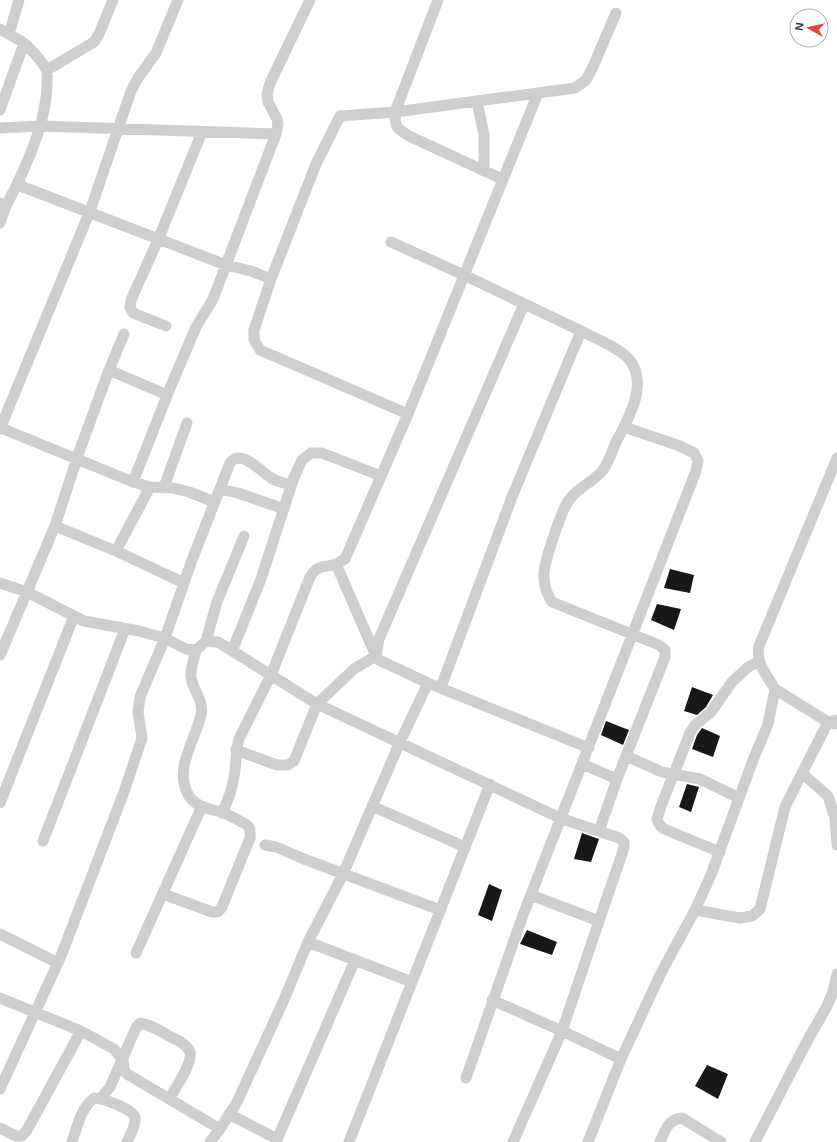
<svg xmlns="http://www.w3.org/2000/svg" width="837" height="1142" font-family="Arial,sans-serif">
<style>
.building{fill:#181818}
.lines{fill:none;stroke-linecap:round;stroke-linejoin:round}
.street{stroke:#cecece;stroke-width:11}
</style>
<rect width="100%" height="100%" fill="#fff"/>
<path class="building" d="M670,569L694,575L690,593L664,588Z
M657,604L681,609L674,630L651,620Z
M692,687L713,695L706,707L697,715L684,711Z
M606,721L629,730L623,745L601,735Z
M702,728L720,736L713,757L692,749L697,735Z
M687,784L699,787L691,812L679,807Z
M582,833L599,839L591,862L574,859Z
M489,884L502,890L492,921L478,915Z
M527,930L557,942L552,955L520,944Z
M707,1065L728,1074L718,1099L695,1086Z"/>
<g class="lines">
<path class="street" d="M438,0L395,112C395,127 396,128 409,136L502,179
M0,29L24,43L0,110
M9,34L19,0
M47,70L94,42L99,34L113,0
M477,101L484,135V171
M0,128L40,126L276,134
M18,185L226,265L251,271L271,279
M0,203L6,206C24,172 48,119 47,81C47,77 48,72 46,69C41,59 31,50 24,43
M0,223L6,206
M391,242L464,275L581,331L512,497L441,687
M524,304L379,639L376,656L379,660L428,683L589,748
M166,326L133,313L130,307L131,300L158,240L202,132
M581,331C596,339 613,345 626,356C651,380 629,418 616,442C612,451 609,462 603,470C594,482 578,487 569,500C562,509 544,562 544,574C544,586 546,592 552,602L659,645L665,650V657L617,779L599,831
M109,370L167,395
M408,414L260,350L254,340V330L271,279L316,164L340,116L395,112L575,88L586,80L592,69L616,13
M1,428L133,482L150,487L173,488L189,492L215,502
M0,429L90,211L131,91L138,78L156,53L178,0
M133,482L170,388L196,327L213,299L276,134L278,125L277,119L268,102L267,94L270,83L310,0
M164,487L187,423
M220,489L238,493L284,509
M55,526L116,551L184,583
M116,551L150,487
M0,583L27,592L84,621L139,631L165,638L186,649L196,650L206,641L218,642L317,704L560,818L619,838L624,842V848L599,921
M206,641L217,602L244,536
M232,651L261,579L293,480L302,460L311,453H322L381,476
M0,655L55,526L79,452L109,370L124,334
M775,689L828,722L835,724
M236,750L277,765H288L294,761L317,704L354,669L376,656L336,564
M626,756L662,772L700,779L739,798
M582,764L617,779
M802,773L828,796L835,818L837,845
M0,803L74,616
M372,806L465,847
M222,813C228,801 232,790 234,777C237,763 235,752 239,739L271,675L310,577C318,564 324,568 336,564C339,563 342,560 345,559L408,414L538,93
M43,841L125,629
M265,845L276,847L304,859L440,910
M720,852L664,829L659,824L657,819L661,806L690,733L695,725L711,712L732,682L747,668L759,661
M163,894L212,912H218L222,907L250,838C250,834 251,829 248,826C246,823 241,822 238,820C232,817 227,814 221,812C210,809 196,807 189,796C173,770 195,741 201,715C204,700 193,691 191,677C190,670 194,658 196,650
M531,895L599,921L562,1031L621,1059L588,1142
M695,910L740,918L752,916L760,909L785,807L828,722L837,720
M0,934L58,963
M308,942L412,982L490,784
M136,953L202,806
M0,998L81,1031L114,1049L123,1060L124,1069L127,1074L220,1129
M492,1000L562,1031L513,1142
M621,1059L661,973L695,910L711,875L753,760L768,724L775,689C767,675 755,662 759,646L837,458
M466,1078L523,915L696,471L698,461L694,453L680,446L624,427
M0,1089L61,956L124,792L142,738L138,712L140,697L165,638L192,560L230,463C241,447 263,474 273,479C278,482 285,483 291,485
M101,1098L110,1087L136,1028L140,1023C151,1025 161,1031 171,1037C177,1040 187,1044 190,1052C193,1063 175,1089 169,1099
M229,1114L277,1139
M0,1128L16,1136H22L27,1130L81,1031
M72,1142C77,1127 81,1108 94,1098C102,1098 134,1109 135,1118C136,1126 130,1135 127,1142
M210,1142L220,1129L237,1102L283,1002L308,942L343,874L400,742L428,683
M276,1142L355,960
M349,1142L412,982
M660,1142C665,1131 668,1119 682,1118L721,1142
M755,1142L805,1045L827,1006L833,992L837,974"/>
</g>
<g transform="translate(809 28) rotate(278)"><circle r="19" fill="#ffffff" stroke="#adadad"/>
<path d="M0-3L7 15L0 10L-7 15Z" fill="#e54636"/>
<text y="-6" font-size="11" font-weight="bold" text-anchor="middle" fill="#313131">N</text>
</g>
</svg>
